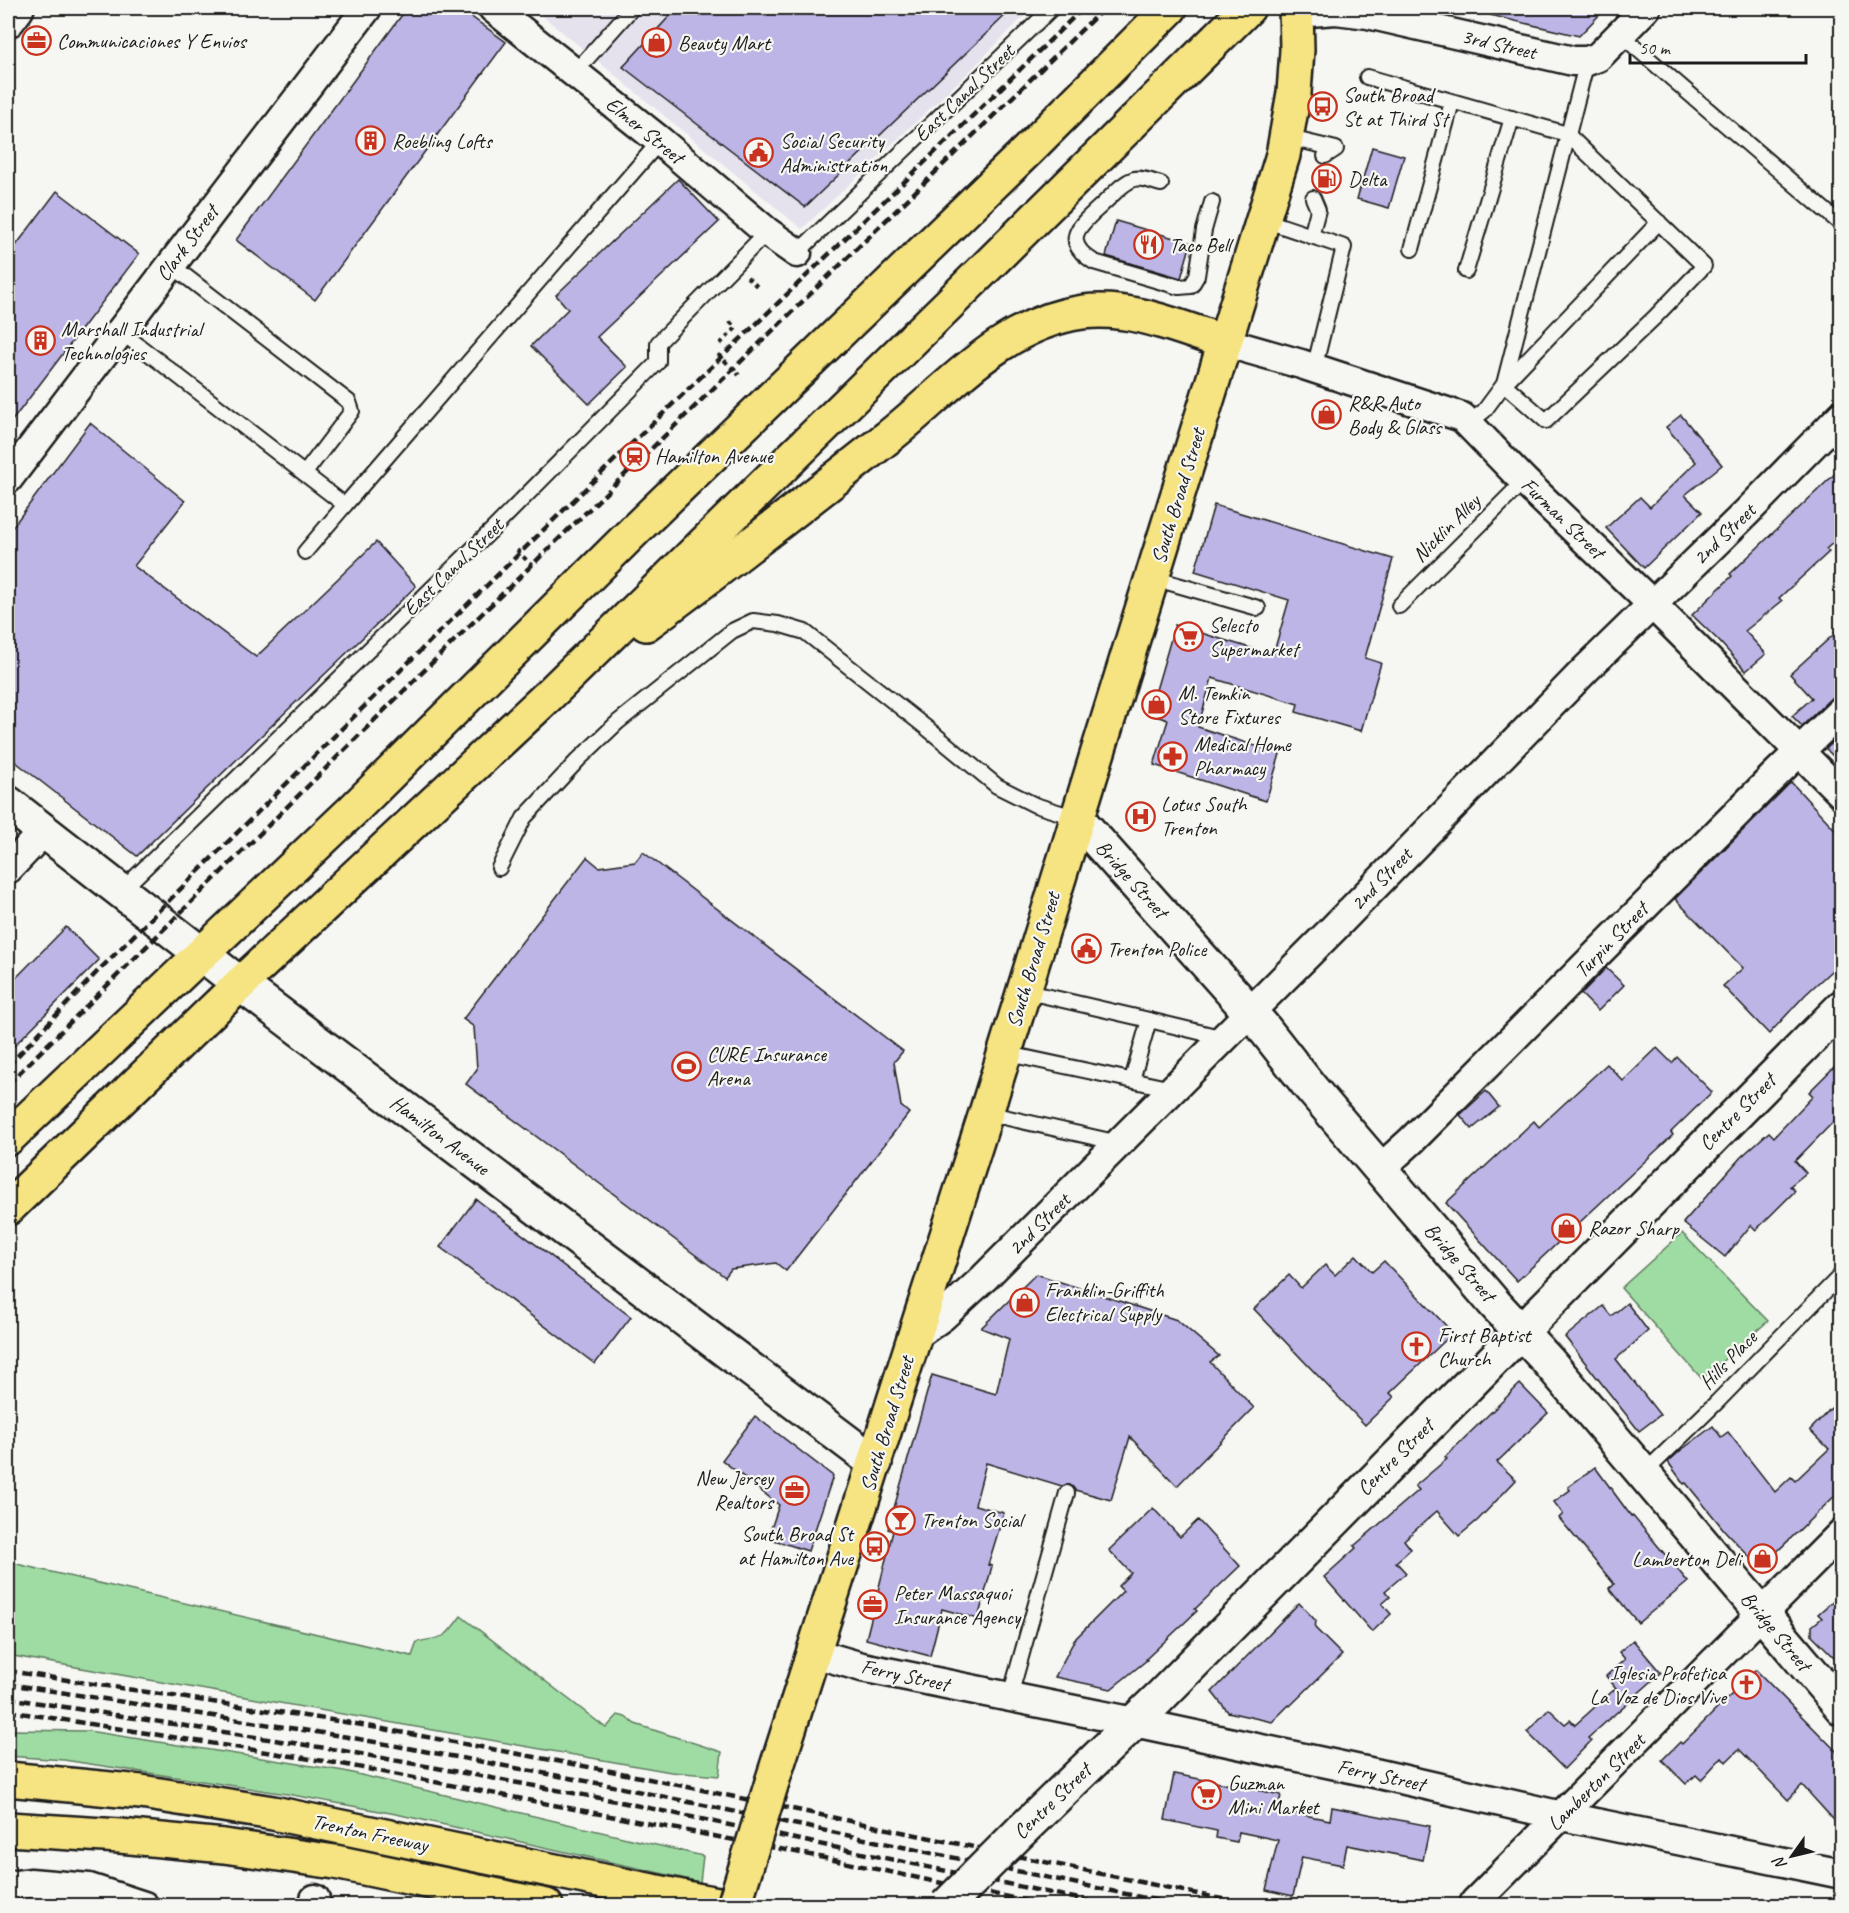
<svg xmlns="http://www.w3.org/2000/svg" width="1849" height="1913" font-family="Caveat,sans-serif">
<rect width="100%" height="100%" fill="#f6f6f2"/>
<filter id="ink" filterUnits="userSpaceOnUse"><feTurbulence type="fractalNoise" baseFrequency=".0167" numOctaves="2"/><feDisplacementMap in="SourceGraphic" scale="12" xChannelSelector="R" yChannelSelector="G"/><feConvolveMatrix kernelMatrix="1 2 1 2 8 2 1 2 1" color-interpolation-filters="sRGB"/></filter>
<g filter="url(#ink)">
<path fill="#e5e2ee" d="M533 8H1032L971 70 802 229Z"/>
<g fill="#9fdca3" stroke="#5e7c60" stroke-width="1.5">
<path d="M1682 1233 1768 1321 1702 1379 1621 1288Z"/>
<path d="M8 1562 412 1656 417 1642C445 1636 443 1641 461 1616L606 1728 618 1715 625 1717 635 1724 722 1752 719 1776 671 1772 8 1655Z"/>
<path d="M8 1730 88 1731 344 1771 703 1856 700 1882 396 1814 287 1794 64 1760 8 1756Z"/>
</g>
<g fill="#bcb5e6" stroke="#1c1c1c" stroke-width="1.5">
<path d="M407 8H459L506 42 315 300 236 240Z"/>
<path d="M677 8H1013L805 207 623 67Z"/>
<path d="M1491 8H1606L1579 36 1490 15Z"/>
<path d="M1372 147 1404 156 1389 208 1357 199Z"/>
<path d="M678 179 719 222 597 337 627 367 589 404 531 346 568 309 556 295Z"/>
<path d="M57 191 139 254 8 426V256Z"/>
<path d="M1116 221 1191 243 1181 278 1106 256Z"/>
<path d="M1681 415 1722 465 1685 495 1702 512 1644 568 1606 528 1640 497 1650 507 1696 462 1666 427Z"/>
<path d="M90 423 185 501 134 566 256 657 376 542 416 586 137 856 8 756V533Z"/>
<path d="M1842 467V535L1826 549 1829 552 1779 598 1782 601 1745 631 1766 654 1746 671 1718 640 1692 615 1732 576 1730 574Z"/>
<path d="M1214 505 1393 559 1365 658 1381 663 1361 731 1296 712 1298 704 1212 678 1198 727 1280 754 1266 801 1154 765 1168 720 1149 714 1175 625 1273 655 1289 600 1195 571Z"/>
<path d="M1842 627V694L1831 698 1802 726 1792 716 1812 698 1790 674Z"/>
<path d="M1842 733V765L1826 749Z"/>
<path d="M1791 782 1842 837V961L1805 995 1769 1034 1723 986 1743 968 1675 899Z"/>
<path d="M643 852 903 1051 894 1062 901 1106 909 1113 786 1271 776 1263 731 1269 725 1277 466 1084 477 1069 474 1027 463 1019 587 857 599 867 635 862Z"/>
<path d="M66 927 99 960 8 1052V986Z"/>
<path d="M1606 968 1624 985 1598 1011 1581 994Z"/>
<path d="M1657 1048 1672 1063 1677 1057 1712 1092 1671 1132 1673 1135 1517 1281 1446 1203 1534 1121 1539 1127 1607 1064 1623 1081Z"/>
<path d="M1842 1059V1113L1795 1161 1806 1173 1790 1186 1795 1191 1756 1230 1751 1225 1725 1257 1683 1223 1741 1157 1769 1132 1774 1137 1813 1096 1809 1092Z"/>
<path d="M1486 1091 1499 1107 1472 1129 1460 1115Z"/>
<path d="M476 1199 631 1317 595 1364 440 1247Z"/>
<path d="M1356 1255 1372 1272 1384 1261 1453 1333 1390 1393 1394 1397 1365 1425 1254 1309 1289 1275 1301 1288 1325 1265 1335 1275Z"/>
<path d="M1036 1274 1177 1320 1219 1356 1210 1362 1254 1408 1177 1486 1130 1437 1111 1500 1075 1490 1070 1485 1062 1486 986 1463 975 1505 1004 1513 988 1565 992 1566 978 1619 942 1609 930 1656 866 1639 893 1531 888 1529 932 1375 996 1394 1009 1339 981 1328Z"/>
<path d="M1627 1303 1648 1331 1616 1359 1660 1415 1639 1431 1565 1337 1603 1306 1611 1316Z"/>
<path d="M1520 1384 1548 1413 1497 1462 1516 1480 1478 1520 1459 1536 1437 1511 1404 1540 1411 1549 1396 1562 1406 1573 1385 1591 1390 1597 1382 1604 1391 1614 1372 1632 1324 1577 1356 1548 1354 1546 1419 1490 1415 1486 1447 1459 1445 1457Z"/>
<path d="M1831 1408 1842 1420V1489L1760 1568 1725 1531 1686 1483 1684 1484 1668 1462 1680 1451 1713 1426 1721 1437 1728 1432 1775 1492 1791 1477 1795 1481 1829 1449 1810 1430Z"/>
<path d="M755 1416 833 1476 808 1551 768 1538 779 1505 722 1460Z"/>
<path d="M1595 1467 1631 1516 1632 1515 1688 1582 1638 1623 1609 1588 1614 1584 1559 1518 1563 1514 1554 1502 1570 1490 1568 1487Z"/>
<path d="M1153 1508 1180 1537 1198 1520 1240 1566 1195 1609 1197 1611 1146 1659 1147 1660 1111 1689 1055 1677 1075 1639 1123 1591 1118 1586 1131 1573 1109 1550Z"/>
<path d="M1842 1593V1665L1812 1635V1626L1822 1618 1818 1614Z"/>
<path d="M1299 1603 1316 1621 1315 1628 1342 1655 1290 1706 1289 1705 1272 1722 1228 1712 1212 1692Z"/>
<path d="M1633 1640 1661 1673 1588 1738 1591 1741 1564 1769 1527 1732 1549 1709 1565 1724 1570 1720 1575 1725 1616 1688 1606 1676 1625 1659 1619 1652Z"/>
<path d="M1756 1670 1842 1757V1829L1802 1785 1788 1800 1739 1749 1726 1762 1722 1757 1701 1780 1696 1775 1686 1784 1662 1760 1680 1742 1682 1744Z"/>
<path d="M1174 1774 1281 1795 1278 1810 1330 1820 1332 1807 1430 1826 1423 1860 1347 1845 1343 1865 1302 1857 1293 1896 1266 1890 1278 1840 1239 1832 1237 1842 1216 1838 1217 1831 1165 1820Z"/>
</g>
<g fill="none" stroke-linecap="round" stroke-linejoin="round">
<defs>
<g id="lane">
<path d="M1620 34 1842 225"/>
<path d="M575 72 632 8"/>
<path d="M1367 77 1567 134 1704 266 1655 317 1546 421 1504 384 1659 222"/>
<path d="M1286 137 1336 149 1325 156"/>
<path d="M1161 184C1153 182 1142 177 1134 179 1122 183 1114 194 1105 202 1084 222 1057 239 1094 262L1179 287 1191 286 1197 276 1204 230 1212 202"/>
<path d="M1264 220 1344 247 1314 369"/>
<path d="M1311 236 1318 210 1313 198"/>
<path d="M1412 249 1452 102"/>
<path d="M797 253 1052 8"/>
<path d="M171 265 349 402 352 411 305 473"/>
<path d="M1466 271 1512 118"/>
<path d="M121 332 345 505 305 552"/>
<path d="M1469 423 1484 411 1504 384 1587 61"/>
<path d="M345 505 660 141"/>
<path d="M1153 578 1258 608"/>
<path d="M1399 606 1524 481"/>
<path d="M499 868 524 818 578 760 618 722 732 631 753 621 778 624 805 632 928 729 997 786 1035 805 1077 818"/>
<path d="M121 891 493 529 658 362V343L767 232"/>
<path d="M1024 991 1149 1020 1132 1080"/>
<path d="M1149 1020 1224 1038"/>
<path d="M1004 1053 1172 1089"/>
<path d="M986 1113 1119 1143"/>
<path d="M1643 1474 1717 1402 1842 1274"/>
<path d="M1010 1696 1067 1493"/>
</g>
<g id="street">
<path d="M493 8 660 141 767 232 797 253"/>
<path d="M1296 13 1336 10 1368 14 1573 61H1587L1598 57 1646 8"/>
<path d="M1224 342 1301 364 1462 417 1524 481 1652 604 1842 794"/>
<path d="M8 479 367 8"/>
<path d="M8 869 44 831"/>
<path d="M1380 1169 1412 1140 1773 777 1842 710"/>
<path d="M915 1336 943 1316 984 1278 1334 928 1586 669 1747 512 1842 415"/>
<path d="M814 1653 862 1667 1134 1722 1379 1774 1562 1816 1842 1874"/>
<path d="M8 1886 30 1883 89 1888 144 1906"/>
<path d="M1475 1902 1842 1533"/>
<path d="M314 1906 315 1899"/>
</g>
<g id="secondary">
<path d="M8 20 17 8"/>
<path d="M8 803 240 984 875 1463"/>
<path d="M1077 818 1263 1027 1310 1087 1380 1169 1494 1303 1548 1361 1842 1708"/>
<path d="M1021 1831 1159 1698 1842 1007"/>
</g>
<path id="primary" d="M772 1782 986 1113 1283 155 1294 93 1297 50 1296 8"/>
<g id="highway">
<path d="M646 624C728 564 807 501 887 438 948 390 1001 323 1083 312 1131 306 1178 327 1224 342"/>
<path d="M8 1138 352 811 637 528 1028 150 1170 8"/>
<path d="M8 1208 240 984 548 696 954 299 1248 8"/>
<path d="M8 1779 141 1792 273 1813 696 1900 729 1906"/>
<path d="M8 1829 120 1836 224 1846 335 1862 546 1906"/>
</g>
</defs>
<use href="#lane" stroke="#1c1c1c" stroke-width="18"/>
<use href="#street" stroke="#1c1c1c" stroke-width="33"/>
<use href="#secondary" stroke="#1c1c1c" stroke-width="38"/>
<use href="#primary" stroke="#1c1c1c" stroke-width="38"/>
<use href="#highway" stroke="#1c1c1c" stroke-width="38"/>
<g stroke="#1c1c1c" stroke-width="4" stroke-dasharray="4.5 4.5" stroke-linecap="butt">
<path d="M747 277 760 289"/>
<path d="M720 344 736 328 728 320"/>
<path d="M718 354 739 375"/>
<path d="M517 550 535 569"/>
</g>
<use href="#lane" stroke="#f6f6f2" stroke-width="14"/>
<use href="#street" stroke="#f6f6f2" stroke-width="28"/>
<use href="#secondary" stroke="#f6f6f2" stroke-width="33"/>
<use href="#primary" stroke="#f6e381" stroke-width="33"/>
<use href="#highway" stroke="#f6e381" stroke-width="33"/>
<g stroke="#1c1c1c" stroke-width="4.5" stroke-dasharray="9 4.5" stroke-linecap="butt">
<path d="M8 1066 97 972 421 650 627 448 955 133 1083 8"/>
<path d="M8 1084 457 638 1104 8"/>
<path d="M8 1671 351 1723 616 1772 1255 1906"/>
<path d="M8 1684 348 1737 613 1786 1183 1906"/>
<path d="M8 1698 344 1751 611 1800 1112 1906"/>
<path d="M8 1711 342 1764 796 1852 1050 1906"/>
</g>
<defs>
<path id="secondary-bridge" d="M946 1906 1021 1831"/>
<path id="primary-bridge" d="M734 1906 772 1782"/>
</defs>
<use href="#secondary-bridge" stroke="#1c1c1c" stroke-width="38" stroke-linecap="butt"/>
<use href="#primary-bridge" stroke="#1c1c1c" stroke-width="38" stroke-linecap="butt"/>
<use href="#secondary-bridge" stroke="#f6f6f2" stroke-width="33"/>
<use href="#primary-bridge" stroke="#f6e381" stroke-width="33"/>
</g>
</g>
<defs>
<symbol id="office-ring" viewBox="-11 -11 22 22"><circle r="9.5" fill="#f6f6f2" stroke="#c8321e" stroke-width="1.5"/><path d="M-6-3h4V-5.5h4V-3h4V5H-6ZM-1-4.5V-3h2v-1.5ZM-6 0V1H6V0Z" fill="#c8321e"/></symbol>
<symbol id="shop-ring" viewBox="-11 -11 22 22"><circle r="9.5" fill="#f6f6f2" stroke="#c8321e" stroke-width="1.5"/><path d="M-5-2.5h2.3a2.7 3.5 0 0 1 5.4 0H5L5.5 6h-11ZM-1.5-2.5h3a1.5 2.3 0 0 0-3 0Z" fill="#c8321e"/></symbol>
<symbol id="bus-ring" viewBox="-11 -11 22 22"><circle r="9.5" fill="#f6f6f2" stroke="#c8321e" stroke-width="1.5"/><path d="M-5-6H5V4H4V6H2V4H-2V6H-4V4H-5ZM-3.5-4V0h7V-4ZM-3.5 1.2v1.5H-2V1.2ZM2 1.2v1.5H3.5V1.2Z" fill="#c8321e"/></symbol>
<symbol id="building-ring" viewBox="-11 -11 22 22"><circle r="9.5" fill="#f6f6f2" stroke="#c8321e" stroke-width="1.5"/><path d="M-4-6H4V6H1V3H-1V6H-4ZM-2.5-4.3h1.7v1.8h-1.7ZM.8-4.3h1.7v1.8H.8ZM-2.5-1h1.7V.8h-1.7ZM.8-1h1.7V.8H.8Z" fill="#c8321e"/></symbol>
<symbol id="civic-ring" viewBox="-11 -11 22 22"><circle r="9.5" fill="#f6f6f2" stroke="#c8321e" stroke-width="1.5"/><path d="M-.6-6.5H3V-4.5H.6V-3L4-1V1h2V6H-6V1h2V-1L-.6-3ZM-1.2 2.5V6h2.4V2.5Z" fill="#c8321e"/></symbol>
<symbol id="fuel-ring" viewBox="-11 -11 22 22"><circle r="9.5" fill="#f6f6f2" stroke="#c8321e" stroke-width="1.5"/><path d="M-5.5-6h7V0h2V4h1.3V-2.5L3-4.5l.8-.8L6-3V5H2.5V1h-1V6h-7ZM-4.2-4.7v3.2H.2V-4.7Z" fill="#c8321e"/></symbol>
<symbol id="restaurant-ring" viewBox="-11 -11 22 22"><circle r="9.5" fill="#f6f6f2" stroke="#c8321e" stroke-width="1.5"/><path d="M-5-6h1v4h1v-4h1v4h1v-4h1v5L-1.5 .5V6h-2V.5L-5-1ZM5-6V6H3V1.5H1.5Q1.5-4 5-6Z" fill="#c8321e"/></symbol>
<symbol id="station-ring" viewBox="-11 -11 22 22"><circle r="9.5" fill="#f6f6f2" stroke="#c8321e" stroke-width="1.5"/><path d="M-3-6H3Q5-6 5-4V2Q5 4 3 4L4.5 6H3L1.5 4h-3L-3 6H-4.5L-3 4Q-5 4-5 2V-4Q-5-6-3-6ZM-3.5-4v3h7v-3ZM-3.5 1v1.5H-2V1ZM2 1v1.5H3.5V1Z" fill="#c8321e"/></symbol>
<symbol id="supermarket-ring" viewBox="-11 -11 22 22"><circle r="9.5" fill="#f6f6f2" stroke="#c8321e" stroke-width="1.5"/><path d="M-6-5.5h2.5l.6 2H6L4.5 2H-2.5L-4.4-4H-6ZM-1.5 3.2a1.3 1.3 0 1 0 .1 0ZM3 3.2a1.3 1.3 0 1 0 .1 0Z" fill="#c8321e"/></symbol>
<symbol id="pharmacy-ring" viewBox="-11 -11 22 22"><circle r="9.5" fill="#f6f6f2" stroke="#c8321e" stroke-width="1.5"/><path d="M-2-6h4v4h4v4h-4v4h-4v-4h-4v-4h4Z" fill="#c8321e"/></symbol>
<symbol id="hospital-ring" viewBox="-11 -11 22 22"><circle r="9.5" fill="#f6f6f2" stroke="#c8321e" stroke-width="1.5"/><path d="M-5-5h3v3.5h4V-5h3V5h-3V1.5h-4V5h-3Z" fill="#c8321e"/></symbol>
<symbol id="stadium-ring" viewBox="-11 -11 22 22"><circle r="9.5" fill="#f6f6f2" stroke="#c8321e" stroke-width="1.5"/><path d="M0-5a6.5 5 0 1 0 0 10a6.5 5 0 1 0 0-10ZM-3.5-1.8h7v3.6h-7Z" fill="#c8321e"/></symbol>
<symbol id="church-ring" viewBox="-11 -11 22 22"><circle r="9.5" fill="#f6f6f2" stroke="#c8321e" stroke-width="1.5"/><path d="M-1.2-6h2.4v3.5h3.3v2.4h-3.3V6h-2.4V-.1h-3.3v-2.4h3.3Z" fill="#c8321e"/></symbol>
<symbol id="bar-ring" viewBox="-11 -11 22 22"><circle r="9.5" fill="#f6f6f2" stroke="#c8321e" stroke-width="1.5"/><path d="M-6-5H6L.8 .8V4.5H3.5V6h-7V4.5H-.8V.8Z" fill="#c8321e"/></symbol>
</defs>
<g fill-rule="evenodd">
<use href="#office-ring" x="20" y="24" width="33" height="33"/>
<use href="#shop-ring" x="640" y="26" width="33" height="33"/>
<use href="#bus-ring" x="1306" y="90" width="33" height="33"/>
<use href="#building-ring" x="354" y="124" width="33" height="33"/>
<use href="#civic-ring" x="742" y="136" width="33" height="33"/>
<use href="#fuel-ring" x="1310" y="162" width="33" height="33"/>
<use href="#restaurant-ring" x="1132" y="228" width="33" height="33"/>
<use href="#building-ring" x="24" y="324" width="33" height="33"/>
<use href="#shop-ring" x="1310" y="398" width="33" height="33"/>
<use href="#station-ring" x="618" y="440" width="33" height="33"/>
<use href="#supermarket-ring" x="1172" y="620" width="33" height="33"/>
<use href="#shop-ring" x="1140" y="688" width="33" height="33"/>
<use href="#pharmacy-ring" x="1156" y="740" width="33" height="33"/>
<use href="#hospital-ring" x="1124" y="800" width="33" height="33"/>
<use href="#civic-ring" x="1070" y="932" width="33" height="33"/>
<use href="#stadium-ring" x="670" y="1050" width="33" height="33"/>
<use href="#shop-ring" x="1550" y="1212" width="33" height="33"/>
<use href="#shop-ring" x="1008" y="1286" width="33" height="33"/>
<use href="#church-ring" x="1400" y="1330" width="33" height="33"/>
<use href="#office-ring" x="778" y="1474" width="33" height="33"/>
<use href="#bar-ring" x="884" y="1504" width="33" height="33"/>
<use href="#bus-ring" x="858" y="1530" width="33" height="33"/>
<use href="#shop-ring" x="1746" y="1542" width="33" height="33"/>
<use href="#office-ring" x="856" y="1588" width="33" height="33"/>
<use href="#church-ring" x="1730" y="1668" width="33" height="33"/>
<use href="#supermarket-ring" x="1190" y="1778" width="33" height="33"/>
</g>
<g text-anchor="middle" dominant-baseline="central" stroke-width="4.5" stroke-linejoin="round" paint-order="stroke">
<g font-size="21" fill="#1c1c1c" stroke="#f6f6f2" text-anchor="start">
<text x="57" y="41">Communicaciones Y Envios</text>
<text x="678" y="43">Beauty Mart</text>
<text x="1343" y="95">South Broad<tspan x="1343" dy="24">St at Third St</tspan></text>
<text x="392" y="141">Roebling Lofts</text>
<text x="780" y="141">Social Security<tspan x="780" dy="24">Administration</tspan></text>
<text x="1348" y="179">Delta</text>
<text x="1169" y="245">Taco Bell</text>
<text x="61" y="329">Marshall Industrial<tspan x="61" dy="24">Technologies</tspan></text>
<text x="1348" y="403">R&amp;R Auto<tspan x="1348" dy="24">Body &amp; Glass</tspan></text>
<text x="655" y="456">Hamilton Avenue</text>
<text x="1209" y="625">Selecto<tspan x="1209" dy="24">Supermarket</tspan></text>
<text x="1178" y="693">M. Temkin<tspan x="1178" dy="24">Store Fixtures</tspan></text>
<text x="1194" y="744">Medical Home<tspan x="1194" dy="24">Pharmacy</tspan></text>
<text x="1161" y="804">Lotus South<tspan x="1161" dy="24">Trenton</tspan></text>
<text x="1107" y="949">Trenton Police</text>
<text x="707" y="1054">CURE Insurance<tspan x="707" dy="24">Arena</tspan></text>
<text x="1588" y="1228">Razor Sharp</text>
<text x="1045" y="1290">Franklin-Griffith<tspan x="1045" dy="24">Electrical Supply</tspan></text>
<text x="1438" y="1335">First Baptist<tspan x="1438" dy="24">Church</tspan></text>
<text x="773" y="1478" text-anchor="end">New Jersey<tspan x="773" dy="24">Realtors</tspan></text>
<text x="921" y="1520">Trenton Social</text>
<text x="853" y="1534" text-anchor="end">South Broad St<tspan x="853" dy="24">at Hamilton Ave</tspan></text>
<text x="1741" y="1559" text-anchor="end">Lamberton Deli</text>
<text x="894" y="1593">Peter Massaquoi<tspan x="894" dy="24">Insurance Agency</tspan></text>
<text x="1726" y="1673" text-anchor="end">Iglesia Profetica<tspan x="1726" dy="24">La Voz de Dios Vive</tspan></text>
<text x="1228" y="1783">Guzman<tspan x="1228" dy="24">Mini Market</tspan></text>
</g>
<g font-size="21" fill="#1c1c1c" stroke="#f6f6f2">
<text transform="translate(1499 44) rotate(13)">3rd Street</text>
<text transform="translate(964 93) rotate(-44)">East Canal Street</text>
<text transform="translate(645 130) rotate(39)">Elmer Street</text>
<text transform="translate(187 243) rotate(-53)">Clark Street</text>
<text transform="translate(1178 496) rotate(-73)">South Broad Street</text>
<text transform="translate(1563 518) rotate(44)">Furman Street</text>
<text transform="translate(1446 528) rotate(-45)">Nicklin Alley</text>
<text transform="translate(1724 534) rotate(-44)">2nd Street</text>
<text transform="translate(453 567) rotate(-44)">East Canal Street</text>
<text transform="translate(1132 879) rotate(48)">Bridge Street</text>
<text transform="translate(1381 879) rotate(-46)">2nd Street</text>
<text transform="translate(1611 940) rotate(-46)">Turpin Street</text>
<text transform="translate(1033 960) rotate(-73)">South Broad Street</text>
<text transform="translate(1737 1112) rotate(-45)">Centre Street</text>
<text transform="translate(440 1135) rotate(37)">Hamilton Avenue</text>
<text transform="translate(1039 1224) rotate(-45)">2nd Street</text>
<text transform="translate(1460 1262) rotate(49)">Bridge Street</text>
<text transform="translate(1728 1360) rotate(-46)">Hills Place</text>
<text transform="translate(887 1424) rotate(-73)">South Broad Street</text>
<text transform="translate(1395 1457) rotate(-45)">Centre Street</text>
<text transform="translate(1776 1631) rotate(50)">Bridge Street</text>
<text transform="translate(905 1675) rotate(12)">Ferry Street</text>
<text transform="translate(1381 1775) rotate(12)">Ferry Street</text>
<text transform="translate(1596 1782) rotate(-45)">Lamberton Street</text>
<text transform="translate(1052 1801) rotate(-44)">Centre Street</text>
<text transform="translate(370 1833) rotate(12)">Trenton Freeway</text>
</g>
</g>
<rect width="1849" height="1913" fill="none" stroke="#f6f6f2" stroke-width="30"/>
<rect x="15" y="15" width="1819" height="1883" fill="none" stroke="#1c1c1c" stroke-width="2" filter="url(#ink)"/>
<g transform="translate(1792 1856) rotate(236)" stroke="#f6f6f2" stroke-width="4.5" paint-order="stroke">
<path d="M0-4.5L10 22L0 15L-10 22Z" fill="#1c1c1c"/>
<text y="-9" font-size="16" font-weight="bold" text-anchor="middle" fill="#1c1c1c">N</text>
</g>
<path d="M1630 54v9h176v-9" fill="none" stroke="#1c1c1c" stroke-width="3"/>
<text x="1639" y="54" font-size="18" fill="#1c1c1c" stroke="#f6f6f2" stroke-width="4.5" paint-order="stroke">50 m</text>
</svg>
